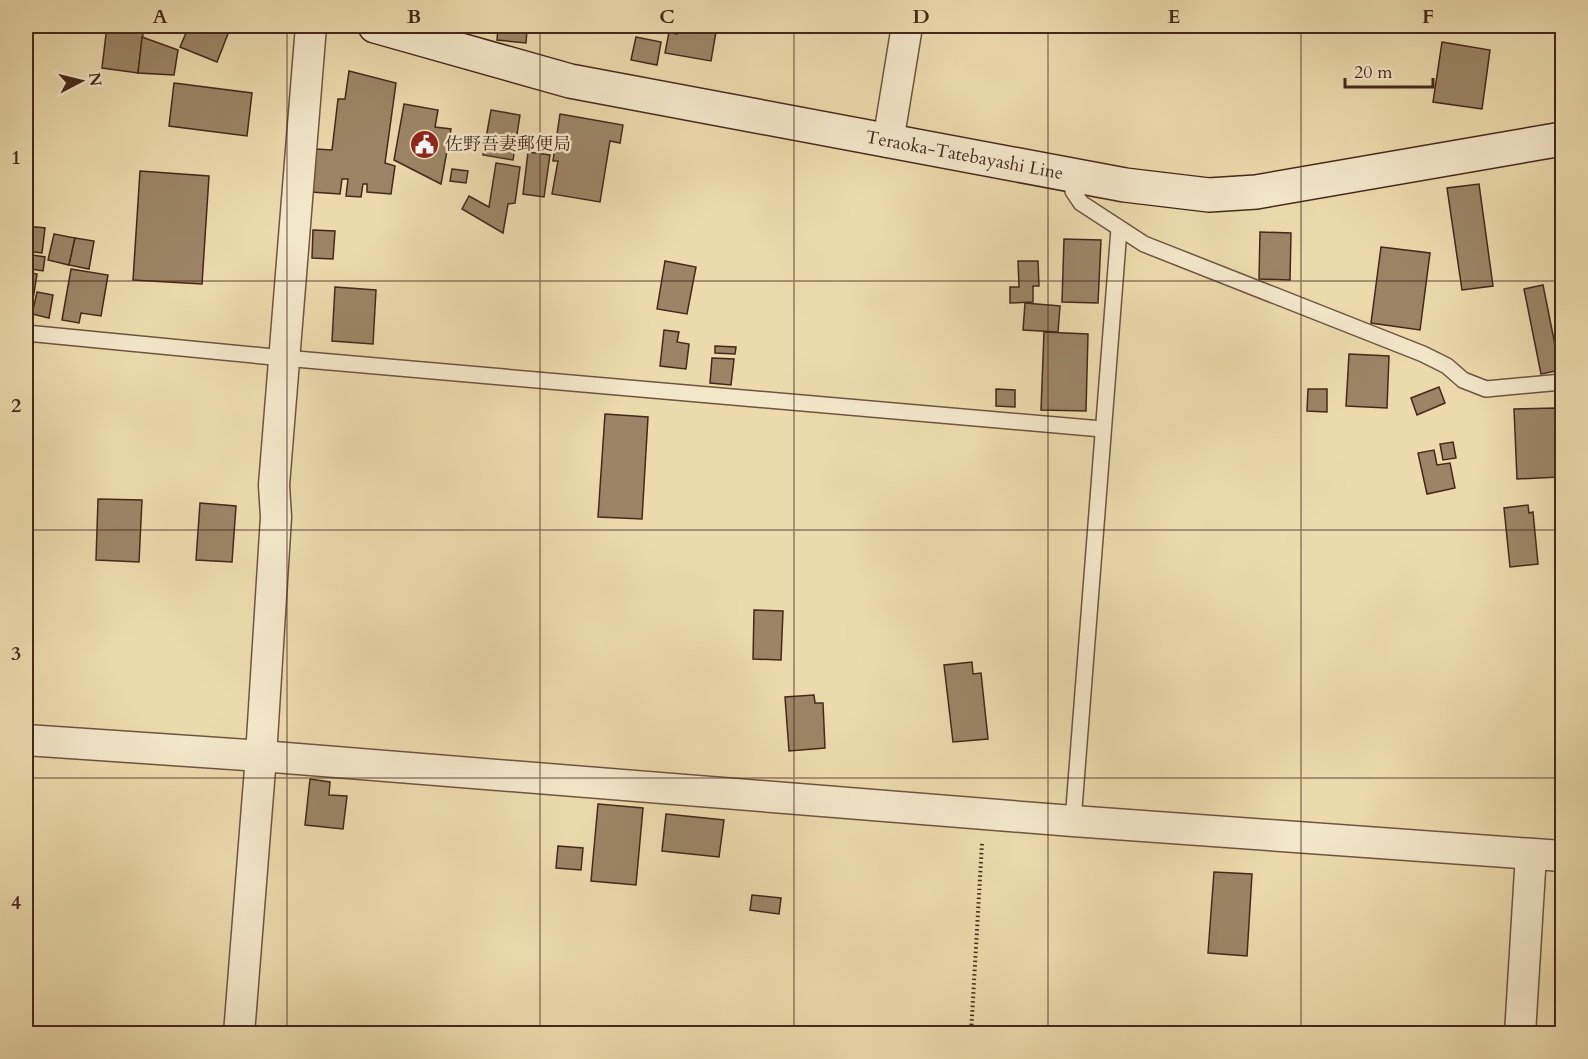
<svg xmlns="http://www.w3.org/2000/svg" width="1588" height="1059" font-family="Cardo,'Noto Serif JP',serif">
<rect width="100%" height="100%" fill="#ecdaad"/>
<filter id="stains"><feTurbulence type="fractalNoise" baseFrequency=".00333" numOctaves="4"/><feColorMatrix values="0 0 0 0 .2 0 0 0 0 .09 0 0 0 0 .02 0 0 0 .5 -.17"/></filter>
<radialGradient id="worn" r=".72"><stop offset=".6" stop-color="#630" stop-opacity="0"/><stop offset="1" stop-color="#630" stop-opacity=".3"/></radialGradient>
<g fill="#9c8567" stroke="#45281b" stroke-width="1.5">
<path d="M107 26H144L138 73 102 68Z"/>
<path d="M189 26H231L217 62 180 47Z"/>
<path d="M679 26H717L711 61 665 53 669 32 677 34Z"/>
<path d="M498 27 527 30 526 43 497 40Z"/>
<path d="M142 37 178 50 174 75 138 73Z"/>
<path d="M636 37 661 42 657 65 631 60Z"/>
<path d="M1442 42 1490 50 1482 109 1433 102Z"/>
<path d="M349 71 396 83 385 163 395 166 391 194 367 192V184H363L361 197 346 196 348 179H342L340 194 311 192 316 149 332 150 338 99H345Z"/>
<path d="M174 83 252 93 247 136 169 126Z"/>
<path d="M404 104 438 110 435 127 451 129 441 184 394 160Z"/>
<path d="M491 110 520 115 513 160 483 155Z"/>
<path d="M560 114 623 125 620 143 610 141 600 202 552 194 558 161H553Z"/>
<path d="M528 152 550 155 544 197 523 194Z"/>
<path d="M496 163 520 167 515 203 508 204 503 233 462 209 469 196 489 207Z"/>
<path d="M452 169 468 171 466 183 450 181Z"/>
<path d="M140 171 209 176 202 284 133 280Z"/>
<path d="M1479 184 1493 286 1462 290 1447 188Z"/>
<path d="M26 226 45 228 42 253 26 251Z"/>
<path d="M313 230 335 231 333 259 312 258Z"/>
<path d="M1260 232 1291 233 1290 280 1259 279Z"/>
<path d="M54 234 75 238 69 265 48 260Z"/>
<path d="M75 238 94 241 89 269 69 265Z"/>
<path d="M1064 239 1101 240 1098 303 1062 302Z"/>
<path d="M1381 247 1430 253 1420 330 1371 323Z"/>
<path d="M26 254 45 257 43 271 26 268Z"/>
<path d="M665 261 696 267 687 314 657 309Z"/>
<path d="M1018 261H1038L1039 286H1033V302L1010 303V287H1019Z"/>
<path d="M71 269 108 275 101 316 81 313 79 323 62 320Z"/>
<path d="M26 272 37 274 29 325H26Z"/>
<path d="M1543 285 1560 370 1541 374 1524 289Z"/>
<path d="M335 287 376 290 373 344 332 341Z"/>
<path d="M37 292 53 295 49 318 32 314Z"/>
<path d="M1025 303 1060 306 1058 332 1023 330Z"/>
<path d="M664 330 679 332 677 342 689 344 686 369 660 366Z"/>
<path d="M1044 332 1088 334 1086 411 1041 410Z"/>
<path d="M715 346 736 347 735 354 715 353Z"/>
<path d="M1349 354 1389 356 1387 408 1346 406Z"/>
<path d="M712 358 734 359 731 385 710 383Z"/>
<path d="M1439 387 1445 403 1417 415 1411 398Z"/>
<path d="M996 389 1015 390V407L996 406Z"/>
<path d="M1308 389H1327V412L1307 411Z"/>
<path d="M1556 408 1559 477 1517 479 1514 409Z"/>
<path d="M605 414 648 417 642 519 598 517Z"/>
<path d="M1453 442 1456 458 1443 460 1440 444Z"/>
<path d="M1434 450 1437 465 1450 463 1455 488 1427 494 1418 453Z"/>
<path d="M98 499 142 500 139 562 96 560Z"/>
<path d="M200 503 236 506 232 562 196 560Z"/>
<path d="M1528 505 1529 513 1533 512 1538 564 1510 567 1504 508Z"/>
<path d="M754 610 783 611 781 660 753 659Z"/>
<path d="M972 662 973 674 981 673 988 739 953 742 944 665Z"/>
<path d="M814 695 815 703H823L825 748 789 751 785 697Z"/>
<path d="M310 779 330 782 329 795 347 796 343 829 305 825Z"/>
<path d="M598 804 643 808 636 885 591 881Z"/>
<path d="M666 814 724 820 719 857 662 851Z"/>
<path d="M558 846 583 848 581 870 556 868Z"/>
<path d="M1214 872 1252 874 1247 956 1208 953Z"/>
<path d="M752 895 781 898 779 914 750 910Z"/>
</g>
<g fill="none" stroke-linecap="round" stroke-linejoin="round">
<defs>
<g id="service">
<path d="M1072 174 1073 191 1081 203 1144 244 1423 354 1447 366 1463 380 1486 389 1562 382"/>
<path d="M26 333 284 358 1102 429"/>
<path d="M1073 821 1119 229"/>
</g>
<g id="minor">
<path d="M888 142 907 26"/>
<path d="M26 740 261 756 1073 821 1562 856"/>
<path d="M239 1034 261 756 276 517 274 485 311 26"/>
<path d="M1520 1034 1531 854"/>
</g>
<g id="secondary">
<path id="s1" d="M375 26 570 81 1125 185 1209 195 1256 192 1562 139"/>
</g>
</defs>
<use href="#service" stroke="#6f5440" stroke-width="18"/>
<use href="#minor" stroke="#6f5440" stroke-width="33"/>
<use href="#secondary" stroke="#45281b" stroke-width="36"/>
<path stroke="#45281b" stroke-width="4" stroke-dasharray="1.5 3" stroke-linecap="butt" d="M971 1034 982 843"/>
<use href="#service" stroke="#f3e7ca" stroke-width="15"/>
<use href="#minor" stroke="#f3e7ca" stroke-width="30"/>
<use href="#secondary" stroke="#f3e7ca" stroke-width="33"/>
</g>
<path fill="none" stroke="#45281b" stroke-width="1.5" stroke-opacity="0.55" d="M287 26V1034M540 26V1034M794 26V1034M1048 26V1034M1301 26V1034M26 281H1562M26 530H1562M26 778H1562"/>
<defs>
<symbol id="civic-disc" viewBox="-11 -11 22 22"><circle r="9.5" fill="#8f2418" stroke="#f3e7ca"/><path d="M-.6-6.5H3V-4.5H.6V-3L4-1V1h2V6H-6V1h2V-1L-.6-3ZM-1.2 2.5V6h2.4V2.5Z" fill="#fff"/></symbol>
</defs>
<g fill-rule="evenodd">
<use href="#civic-disc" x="408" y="128" width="33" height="33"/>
</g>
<g text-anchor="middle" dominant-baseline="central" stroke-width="5" stroke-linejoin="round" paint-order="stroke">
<g font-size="18" fill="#45281b" stroke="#f3e7ca" text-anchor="start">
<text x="445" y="144">佐野吾妻郵便局</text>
</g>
<g font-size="18" fill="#45281b" stroke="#f3e7ca">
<text stroke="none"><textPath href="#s1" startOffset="604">Teraoka-Tatebayashi Line</textPath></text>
</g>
</g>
<rect width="1588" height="1059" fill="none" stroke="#ecdaad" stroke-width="66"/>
<g transform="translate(81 81) rotate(83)" stroke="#f3e7ca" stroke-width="4.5" paint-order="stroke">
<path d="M0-4.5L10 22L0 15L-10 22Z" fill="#45281b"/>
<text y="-9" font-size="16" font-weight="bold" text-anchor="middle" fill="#45281b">N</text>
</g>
<path d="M1345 78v9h88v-9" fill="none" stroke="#45281b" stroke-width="3"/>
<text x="1354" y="78" font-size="18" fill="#45281b" stroke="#f3e7ca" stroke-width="4.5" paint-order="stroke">20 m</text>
<rect x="33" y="33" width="1522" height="993" fill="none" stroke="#45281b" stroke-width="2"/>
<g font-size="20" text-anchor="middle" font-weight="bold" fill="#45281b">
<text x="160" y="23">A</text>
<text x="414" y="23">B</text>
<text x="667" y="23">C</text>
<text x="921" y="23">D</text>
<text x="1174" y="23">E</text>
<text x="1428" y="23">F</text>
<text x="16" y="164">1</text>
<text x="16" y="412">2</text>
<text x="16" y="660">3</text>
<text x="16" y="909">4</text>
</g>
<rect width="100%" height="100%" filter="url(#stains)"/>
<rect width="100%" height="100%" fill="url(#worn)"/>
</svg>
